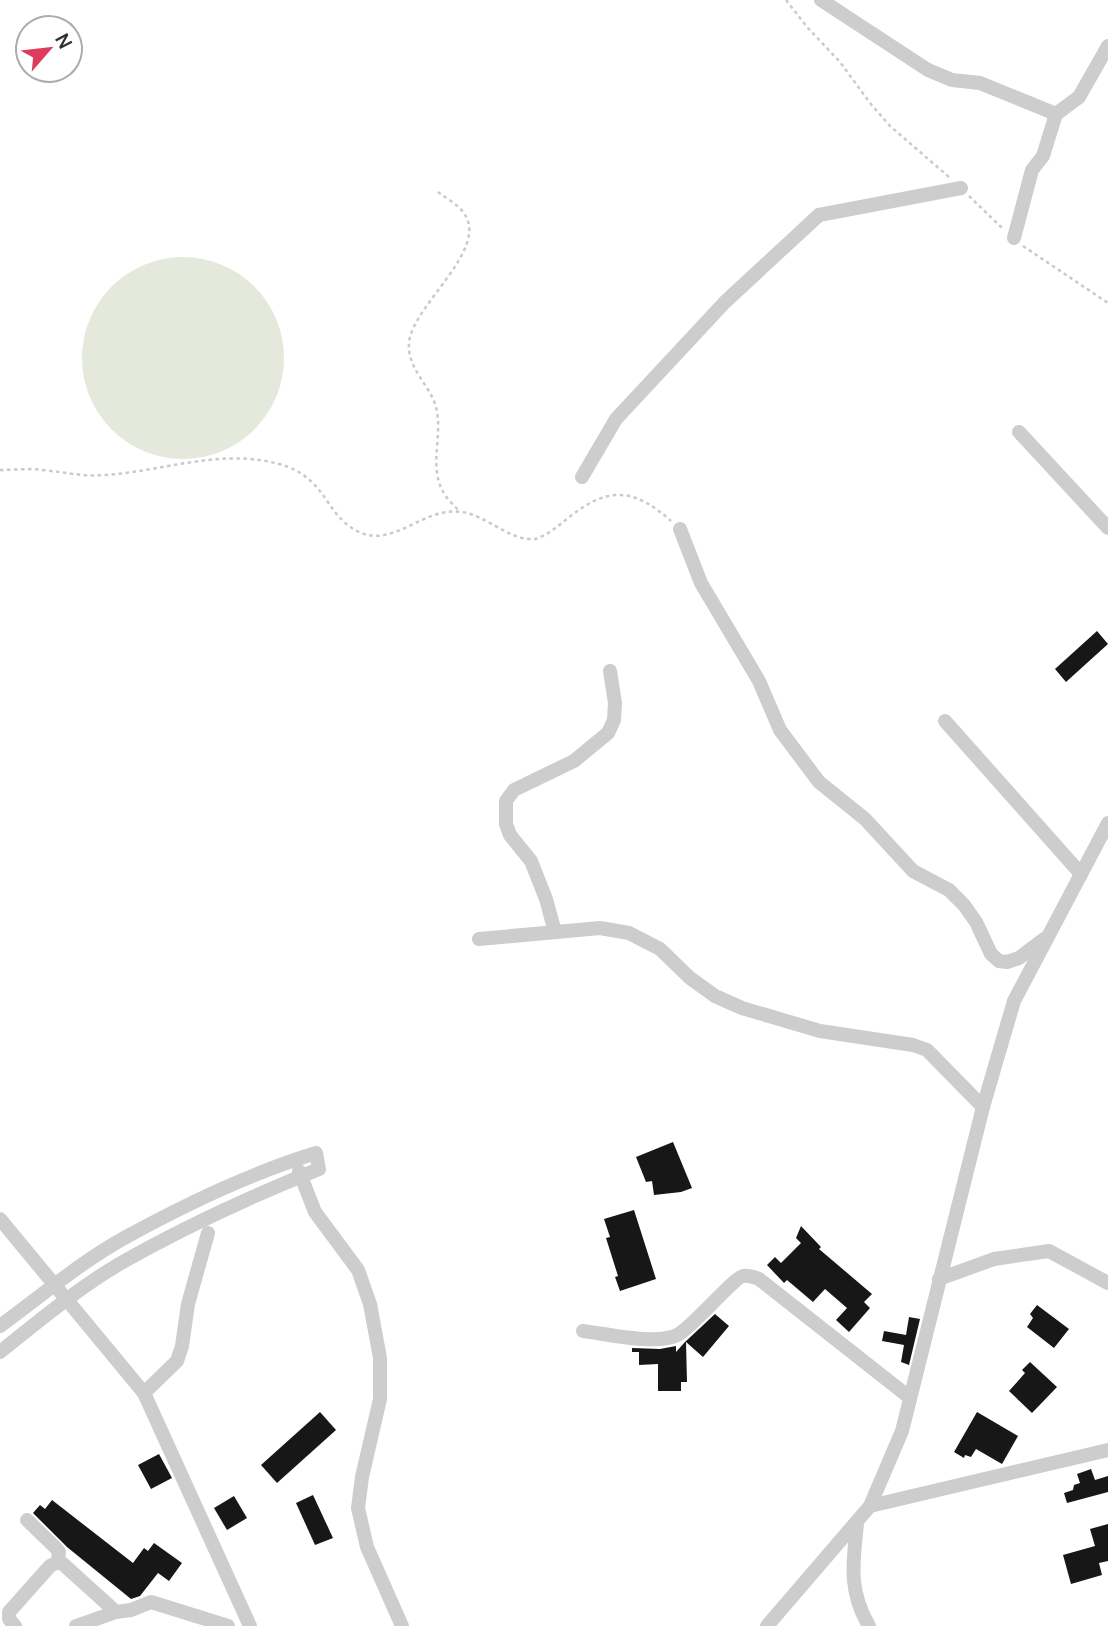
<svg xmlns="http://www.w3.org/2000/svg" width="1108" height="1626" font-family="Manrope,sans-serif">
<rect width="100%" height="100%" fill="#fff"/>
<circle fill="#e5e9dc" cx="183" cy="358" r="101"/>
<g fill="#171717">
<path d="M1097 631 1108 644 1066 682 1055 669Z"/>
<path d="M673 1142 692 1188 681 1192 654 1195 652 1181 646 1182 636 1157Z"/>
<path d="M634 1210 656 1279 620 1291 615 1277 618 1276 606 1238 610 1237 604 1219Z"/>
<path d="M801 1226 821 1247 819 1249 872 1294 864 1302 870 1308 849 1332 836 1320 847 1308 825 1289 813 1302 787 1280 784 1283 767 1265 775 1257 781 1263 801 1243 796 1238Z"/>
<path d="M1037 1305 1069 1329 1054 1348 1027 1327 1033 1318 1030 1314Z"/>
<path d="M715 1314 729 1326 703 1357 686 1342 687 1382H681V1391H658V1364L639 1365V1352H632V1348L660 1349 676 1346V1352L685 1342Z"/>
<path d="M909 1317 920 1319 909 1365 901 1362 904 1345 882 1341 884 1331 906 1335Z"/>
<path d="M1030 1362 1057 1387 1032 1413 1009 1391 1025 1373 1022 1370Z"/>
<path d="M320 1412 336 1430 277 1483 261 1465Z"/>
<path d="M977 1412 1018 1436 1002 1464 976 1449 971 1457 965 1455 964 1458 954 1452Z"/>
<path d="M159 1454 172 1478 151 1489 138 1465Z"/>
<path d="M1091 1469 1095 1480 1108 1476V1492L1067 1503 1064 1493 1073 1490 1074 1485 1080 1483 1077 1474Z"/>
<path d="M313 1495 333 1538 315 1545 296 1503Z"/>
<path d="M234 1496 247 1518 227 1530 214 1508Z"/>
<path d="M52 1500 133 1563 144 1548 148 1551 154 1543 182 1563 169 1581 158 1573 140 1596 131 1599 67 1547 33 1513 40 1505 45 1509Z"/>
<path d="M1108 1524V1561L1099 1563 1102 1575 1071 1584 1063 1555 1095 1546 1090 1529Z"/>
</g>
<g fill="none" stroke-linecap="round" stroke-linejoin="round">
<g stroke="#cacaca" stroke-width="2.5" stroke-dasharray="3.5 3.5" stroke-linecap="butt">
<path d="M786 0 807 27 840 62 870 103 890 126 949 177"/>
<path d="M438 192C446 198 457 204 463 212 492 248 412 305 409 343 407 366 426 382 434 401 446 431 426 466 445 495 449 501 455 506 459 511"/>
<path d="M969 196 1002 228"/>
<path d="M1023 246 1108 303"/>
<path d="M0 470C14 470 29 468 42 470 64 472 84 477 106 475 164 471 220 448 279 464 327 477 324 514 357 531 393 550 423 506 462 512 488 516 509 541 535 539 549 535 560 524 572 515 611 485 636 490 671 521"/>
</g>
<g stroke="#cdcdcd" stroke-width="14">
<path d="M821 0 928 70 952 80 980 83 1056 114 1079 97 1108 46"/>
<path d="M1014 238 1032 170 1043 156 1056 114"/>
<path d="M1019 432 1108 528"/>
<path d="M582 477 616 419 725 302 819 215 961 188"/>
<path d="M680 529 701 583 759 681 780 730 819 782 865 819 913 871 949 890 964 905 976 922 991 954 999 961 1007 962 1019 958 1044 939"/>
<path d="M945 721 1081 874"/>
<path d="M555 932 546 899 531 861 510 835 506 824V801L514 790 574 761 608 733 614 720 615 703 610 671"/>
<path d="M479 939 600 928 629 933 660 949 690 978 715 996 742 1008 820 1031 913 1045 927 1050 983 1107"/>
<path d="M299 1171 315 1212 358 1270 370 1304 380 1358V1399L362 1477 358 1508 367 1547 402 1626"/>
<path d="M0 1219 144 1393 250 1626"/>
<path d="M939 1279 994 1259 1049 1251 1108 1283"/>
<path d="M0 1326C41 1296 82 1261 126 1237 186 1204 251 1173 316 1153L319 1169C252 1196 184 1227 121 1263 78 1288 39 1321 0 1352"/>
<path d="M583 1331C607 1334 660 1346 679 1334 694 1325 734 1278 743 1276 749 1275 754 1277 759 1279L909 1397"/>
<path d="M144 1393 177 1361 182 1346 188 1304 208 1233"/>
<path d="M870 1506 1108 1450"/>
<path d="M27 1520 56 1548 59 1552 58 1562"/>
<path d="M857 1524C853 1563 848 1590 869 1626"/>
<path d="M15 1626 9 1619V1612L50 1566 58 1562 63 1564 116 1612 131 1610 151 1602 228 1626"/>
<path d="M76 1626 116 1612"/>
<path d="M767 1626 870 1506 902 1431 983 1107 1014 1001 1108 823"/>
</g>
</g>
<g transform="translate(49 49) rotate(62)"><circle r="33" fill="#ffffff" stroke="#acacac" stroke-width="2"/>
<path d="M0-5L12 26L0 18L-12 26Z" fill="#dd3c5d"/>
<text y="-10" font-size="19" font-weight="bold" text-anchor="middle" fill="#303030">N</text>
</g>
</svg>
